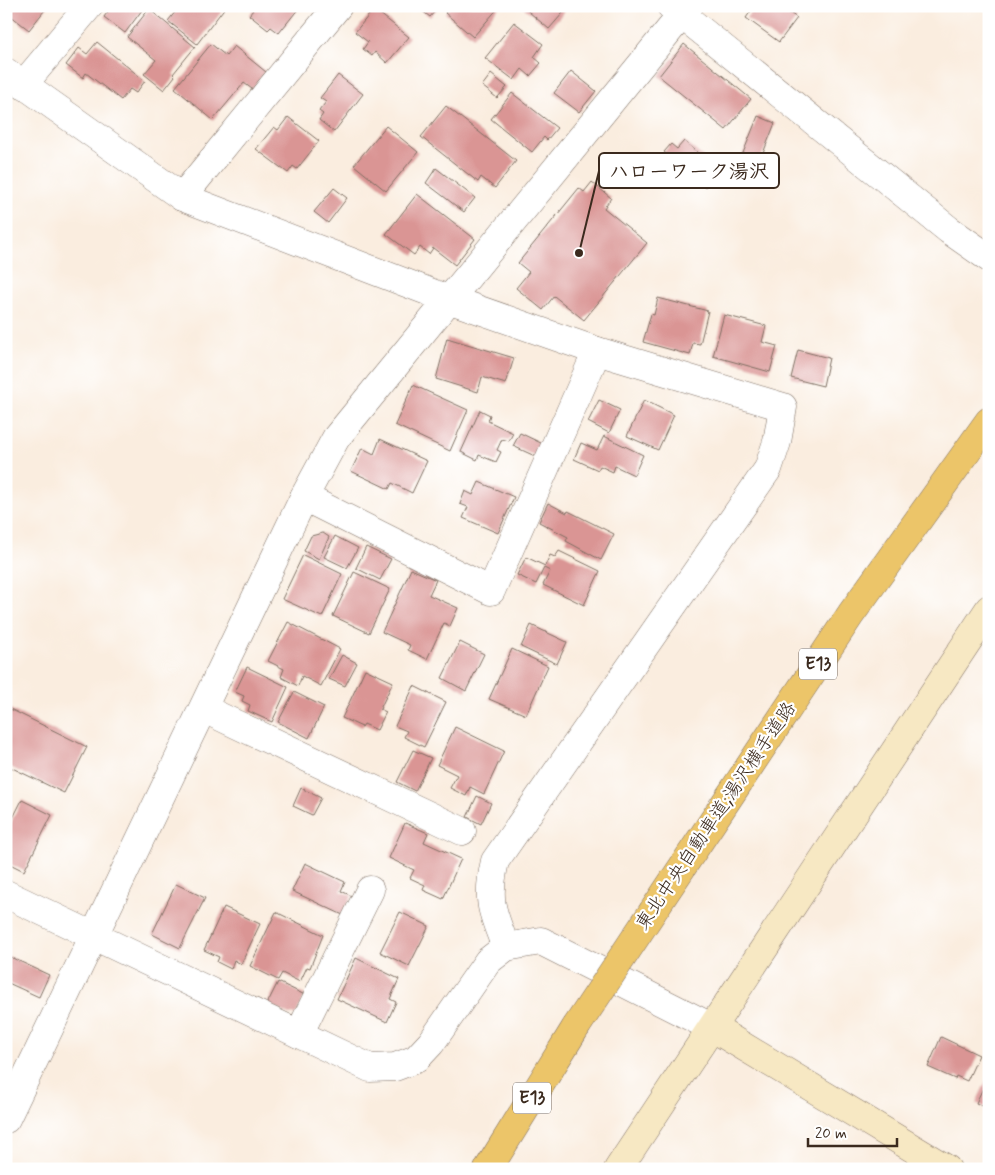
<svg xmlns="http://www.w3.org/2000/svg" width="995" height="1175" font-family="Mynerve,'Klee One',sans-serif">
<rect width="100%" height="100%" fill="#fff"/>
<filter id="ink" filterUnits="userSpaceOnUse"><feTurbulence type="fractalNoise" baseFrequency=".02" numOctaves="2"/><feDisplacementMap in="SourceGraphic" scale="10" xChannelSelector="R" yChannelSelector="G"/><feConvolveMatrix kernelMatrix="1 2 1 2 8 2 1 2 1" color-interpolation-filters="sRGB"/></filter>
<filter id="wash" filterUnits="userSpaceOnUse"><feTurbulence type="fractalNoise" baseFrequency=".0096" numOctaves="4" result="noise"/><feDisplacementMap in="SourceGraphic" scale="20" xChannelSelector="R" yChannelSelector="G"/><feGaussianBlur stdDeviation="1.12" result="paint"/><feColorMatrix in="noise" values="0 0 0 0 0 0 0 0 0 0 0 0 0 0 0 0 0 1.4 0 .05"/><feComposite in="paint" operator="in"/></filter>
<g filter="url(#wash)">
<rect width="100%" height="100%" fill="#faeddf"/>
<g id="blocks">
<g fill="#da9594">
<path d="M6 6H48L29 30 6 12Z"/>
<path d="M112 6H145L125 33 104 17Z"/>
<path d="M180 6H226L197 44 168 21Z"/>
<path d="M247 6H297L299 8 279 33 271 27 268 30 249 15 253 10Z"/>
<path d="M416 6H439L430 17Z"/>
<path d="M451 6H500L473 37 445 13Z"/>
<path d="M522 6H569L549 29Z"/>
<path d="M750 6H780L797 18 779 42 746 18 753 8Z"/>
<path d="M149 9 195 47 173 74 175 76 164 90 144 74 156 60 127 37Z"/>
<path d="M374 9 409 37 387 63 375 52 372 56 363 49 368 42 355 32Z"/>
<path d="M514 22 543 44 534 57 541 63 530 76 522 69 514 80 485 58Z"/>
<path d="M97 42 145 81 136 93 130 89 121 100 86 73 83 78 66 65 79 48 87 54Z"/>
<path d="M211 44 226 56 234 46 266 72 252 89 244 83 213 120 175 88Z"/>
<path d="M684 44 751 99 726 130 659 76Z"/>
<path d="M571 71 596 91 579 112 554 93Z"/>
<path d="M491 74 507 87 497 98 482 86Z"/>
<path d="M338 75 363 94 334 132 319 120 323 114 319 111 326 102 320 98Z"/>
<path d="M512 93 557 128 547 140 544 137 532 152 491 119Z"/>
<path d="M446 106 516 161 495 188 481 177 478 182 421 137Z"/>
<path d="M758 116 775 123 756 171 739 163Z"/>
<path d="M288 117 319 141 297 169 293 166 288 173 256 149 274 127 278 130Z"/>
<path d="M386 126 418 152 386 191 354 165Z"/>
<path d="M684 141 719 170 705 187 664 152 671 144 677 149Z"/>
<path d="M436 168 475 198 464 212 426 183Z"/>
<path d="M592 182 611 198 604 208 647 243 584 320 554 296 543 310 516 288 529 272 518 263 579 188 584 192Z"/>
<path d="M334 188 347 198 328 223 314 212Z"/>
<path d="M417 194 475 239 455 265 433 248 429 254 420 247 414 255 386 234Z"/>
<path d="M658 298 708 311 700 344 693 343 690 355 643 342 651 314 654 315Z"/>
<path d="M724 315 766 326 762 342 777 346 770 372 713 356Z"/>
<path d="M447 338 514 358 506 384 482 377 478 392 436 379Z"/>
<path d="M798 350 829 358 823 386 791 378Z"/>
<path d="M413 385 468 410 450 451 395 425Z"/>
<path d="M599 400 620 410 609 433 588 422Z"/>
<path d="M644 400 674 415 658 450 627 436Z"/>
<path d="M480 410 490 415 488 421 513 433 509 441 502 439 497 450 501 452 496 462 479 455 477 460 461 452Z"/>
<path d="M520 433 543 444 537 457 513 446Z"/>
<path d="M604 436 643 455 634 475 615 466 613 472 600 466 598 470 574 459 581 443 597 450Z"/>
<path d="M380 439 427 461 412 493 392 483 389 489 351 471 362 448 374 454Z"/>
<path d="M479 482 514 497 498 533 463 518 468 507 460 504 465 491 473 495Z"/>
<path d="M548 503 567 513 568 511 614 534 601 560 566 541 568 537 539 522Z"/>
<path d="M323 533 329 537 319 559 304 551 311 536Z"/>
<path d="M335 536 358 548 347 568 324 557Z"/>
<path d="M366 547 391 559 380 580 356 568Z"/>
<path d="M559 551 600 571 584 605 543 585 550 571 544 568 536 584 517 575 526 557 545 566 550 555 555 557Z"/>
<path d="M303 555 342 574 322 617 282 599Z"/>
<path d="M411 569 436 580 429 595 458 608 450 626 444 623 427 659 408 650 410 645 382 632Z"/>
<path d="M354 572 390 589 369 633 333 616Z"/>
<path d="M288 622 340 649 321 686 302 676 298 686 281 677 284 669 268 661Z"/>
<path d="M531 625 567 642 557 664 521 647Z"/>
<path d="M460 642 484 654 466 691 442 678Z"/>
<path d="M512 649 548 666 526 715 489 699Z"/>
<path d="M342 655 357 663 345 686 329 679Z"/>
<path d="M247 667 288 687 272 722 248 711 250 705 242 701 244 696 235 692Z"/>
<path d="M365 669 393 682 380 709 386 712 377 730 364 724 362 727 342 718Z"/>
<path d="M414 686 446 702 424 747 404 737 407 731 395 726Z"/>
<path d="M294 692 324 707 309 738 278 722Z"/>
<path d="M6 707 87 747 64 793 6 765Z"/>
<path d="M455 727 504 751 484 794 470 787 466 796 450 788 457 775 437 765Z"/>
<path d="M413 750 431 758 415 791 397 782Z"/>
<path d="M301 788 321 798 312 815 293 806Z"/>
<path d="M477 796 491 803 481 824 467 817Z"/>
<path d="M22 800 52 815 24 871 6 862V832Z"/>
<path d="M405 823 428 833 424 842 461 859 443 899 423 890 425 885 410 878 414 870 389 858Z"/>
<path d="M305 863 345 882 341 891 352 896 343 915 292 891Z"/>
<path d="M176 884 205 898 180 948 152 934Z"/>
<path d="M224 907 260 924 241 964 234 960 231 969 217 962 219 957 204 950Z"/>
<path d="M276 912 323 935 310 968 307 967 300 982 282 973 278 980 250 966Z"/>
<path d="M400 912 429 926 409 966 380 952Z"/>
<path d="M6 955 49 975 39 997 6 982Z"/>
<path d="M356 958 399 979 390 999 396 1002 387 1022 337 999Z"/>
<path d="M278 982 305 995 296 1014 289 1015 267 1004Z"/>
<path d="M941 1037 979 1055 967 1081 956 1076 955 1079 928 1067Z"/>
<path d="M989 1075V1109L976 1103Z"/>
</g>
</g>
</g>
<g filter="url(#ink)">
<use href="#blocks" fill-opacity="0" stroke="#7e6e62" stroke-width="1"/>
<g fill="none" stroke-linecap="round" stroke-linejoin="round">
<defs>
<g id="street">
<path d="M671 6 949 230 989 258"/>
<path d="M6 72 182 197 448 299 597 351 783 407 777 442 768 469 495 861C486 900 492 912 506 947"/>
<path d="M23 85 89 6"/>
<path d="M182 197 338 6"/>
<path d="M304 497 491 591 597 351"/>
<path d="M204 709 462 831"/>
<path d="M6 894 370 1068 395 1067 416 1059 431 1043 488 961 506 947 541 941 713 1028"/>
<path d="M299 1034 370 890"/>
<path d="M6 1119 304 497 336 438 689 6"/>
</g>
<g id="secondary">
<path d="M713 1028 947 1169"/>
<path d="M618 1169 989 609"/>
</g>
<g id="highway">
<path d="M653 911 851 614 989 421"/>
<path d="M488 1169 576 1027"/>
</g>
</defs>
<use href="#street" stroke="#7e6e62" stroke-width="29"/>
<use href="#secondary" stroke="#7e6e62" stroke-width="29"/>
<use href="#highway" stroke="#7e6e62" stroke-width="29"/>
<use href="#street" stroke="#fff" stroke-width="28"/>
<use href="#secondary" stroke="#f7e8c3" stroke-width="28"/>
<use href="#highway" stroke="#ecc569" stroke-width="28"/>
<defs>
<path id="highway-bridge" d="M576 1027 653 911"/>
</defs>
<use href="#highway-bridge" stroke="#7e6e62" stroke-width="29" stroke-linecap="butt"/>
<use href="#highway-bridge" stroke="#ecc569" stroke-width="28"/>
</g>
</g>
<g text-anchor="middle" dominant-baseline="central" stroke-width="4.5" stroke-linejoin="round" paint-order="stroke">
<g fill="#fff" stroke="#766a62" stroke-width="1">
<rect x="799" y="648.5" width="38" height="31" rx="4"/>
<rect x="513" y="1082.5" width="38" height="31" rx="4"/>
</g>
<g font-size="18" font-weight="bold" fill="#3b2a1e">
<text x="818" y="664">E13</text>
<text x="532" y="1098">E13</text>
</g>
<g font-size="19" fill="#3b2a1e" stroke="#fff">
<text transform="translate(716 816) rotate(-56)">東北中央自動車道;湯沢横手道路</text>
</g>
</g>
<path fill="none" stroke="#3b2a1e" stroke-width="2" d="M579 253L599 171"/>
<circle fill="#3b2a1e" stroke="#fff" stroke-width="2" cx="579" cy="253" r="5"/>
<rect fill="#fff" stroke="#3b2a1e" stroke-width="2" x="599" y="153" width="180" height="35" rx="5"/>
<g font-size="20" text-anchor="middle" font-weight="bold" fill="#3b2a1e">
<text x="689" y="178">ハローワーク湯沢</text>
</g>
<rect width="995" height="1175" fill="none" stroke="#fff" stroke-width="25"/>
<path d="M808 1138v8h89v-8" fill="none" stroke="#3b2a1e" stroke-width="2.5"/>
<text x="815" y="1138" font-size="15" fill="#3b2a1e" stroke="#ffffff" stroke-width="4" paint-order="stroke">20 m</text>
</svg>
